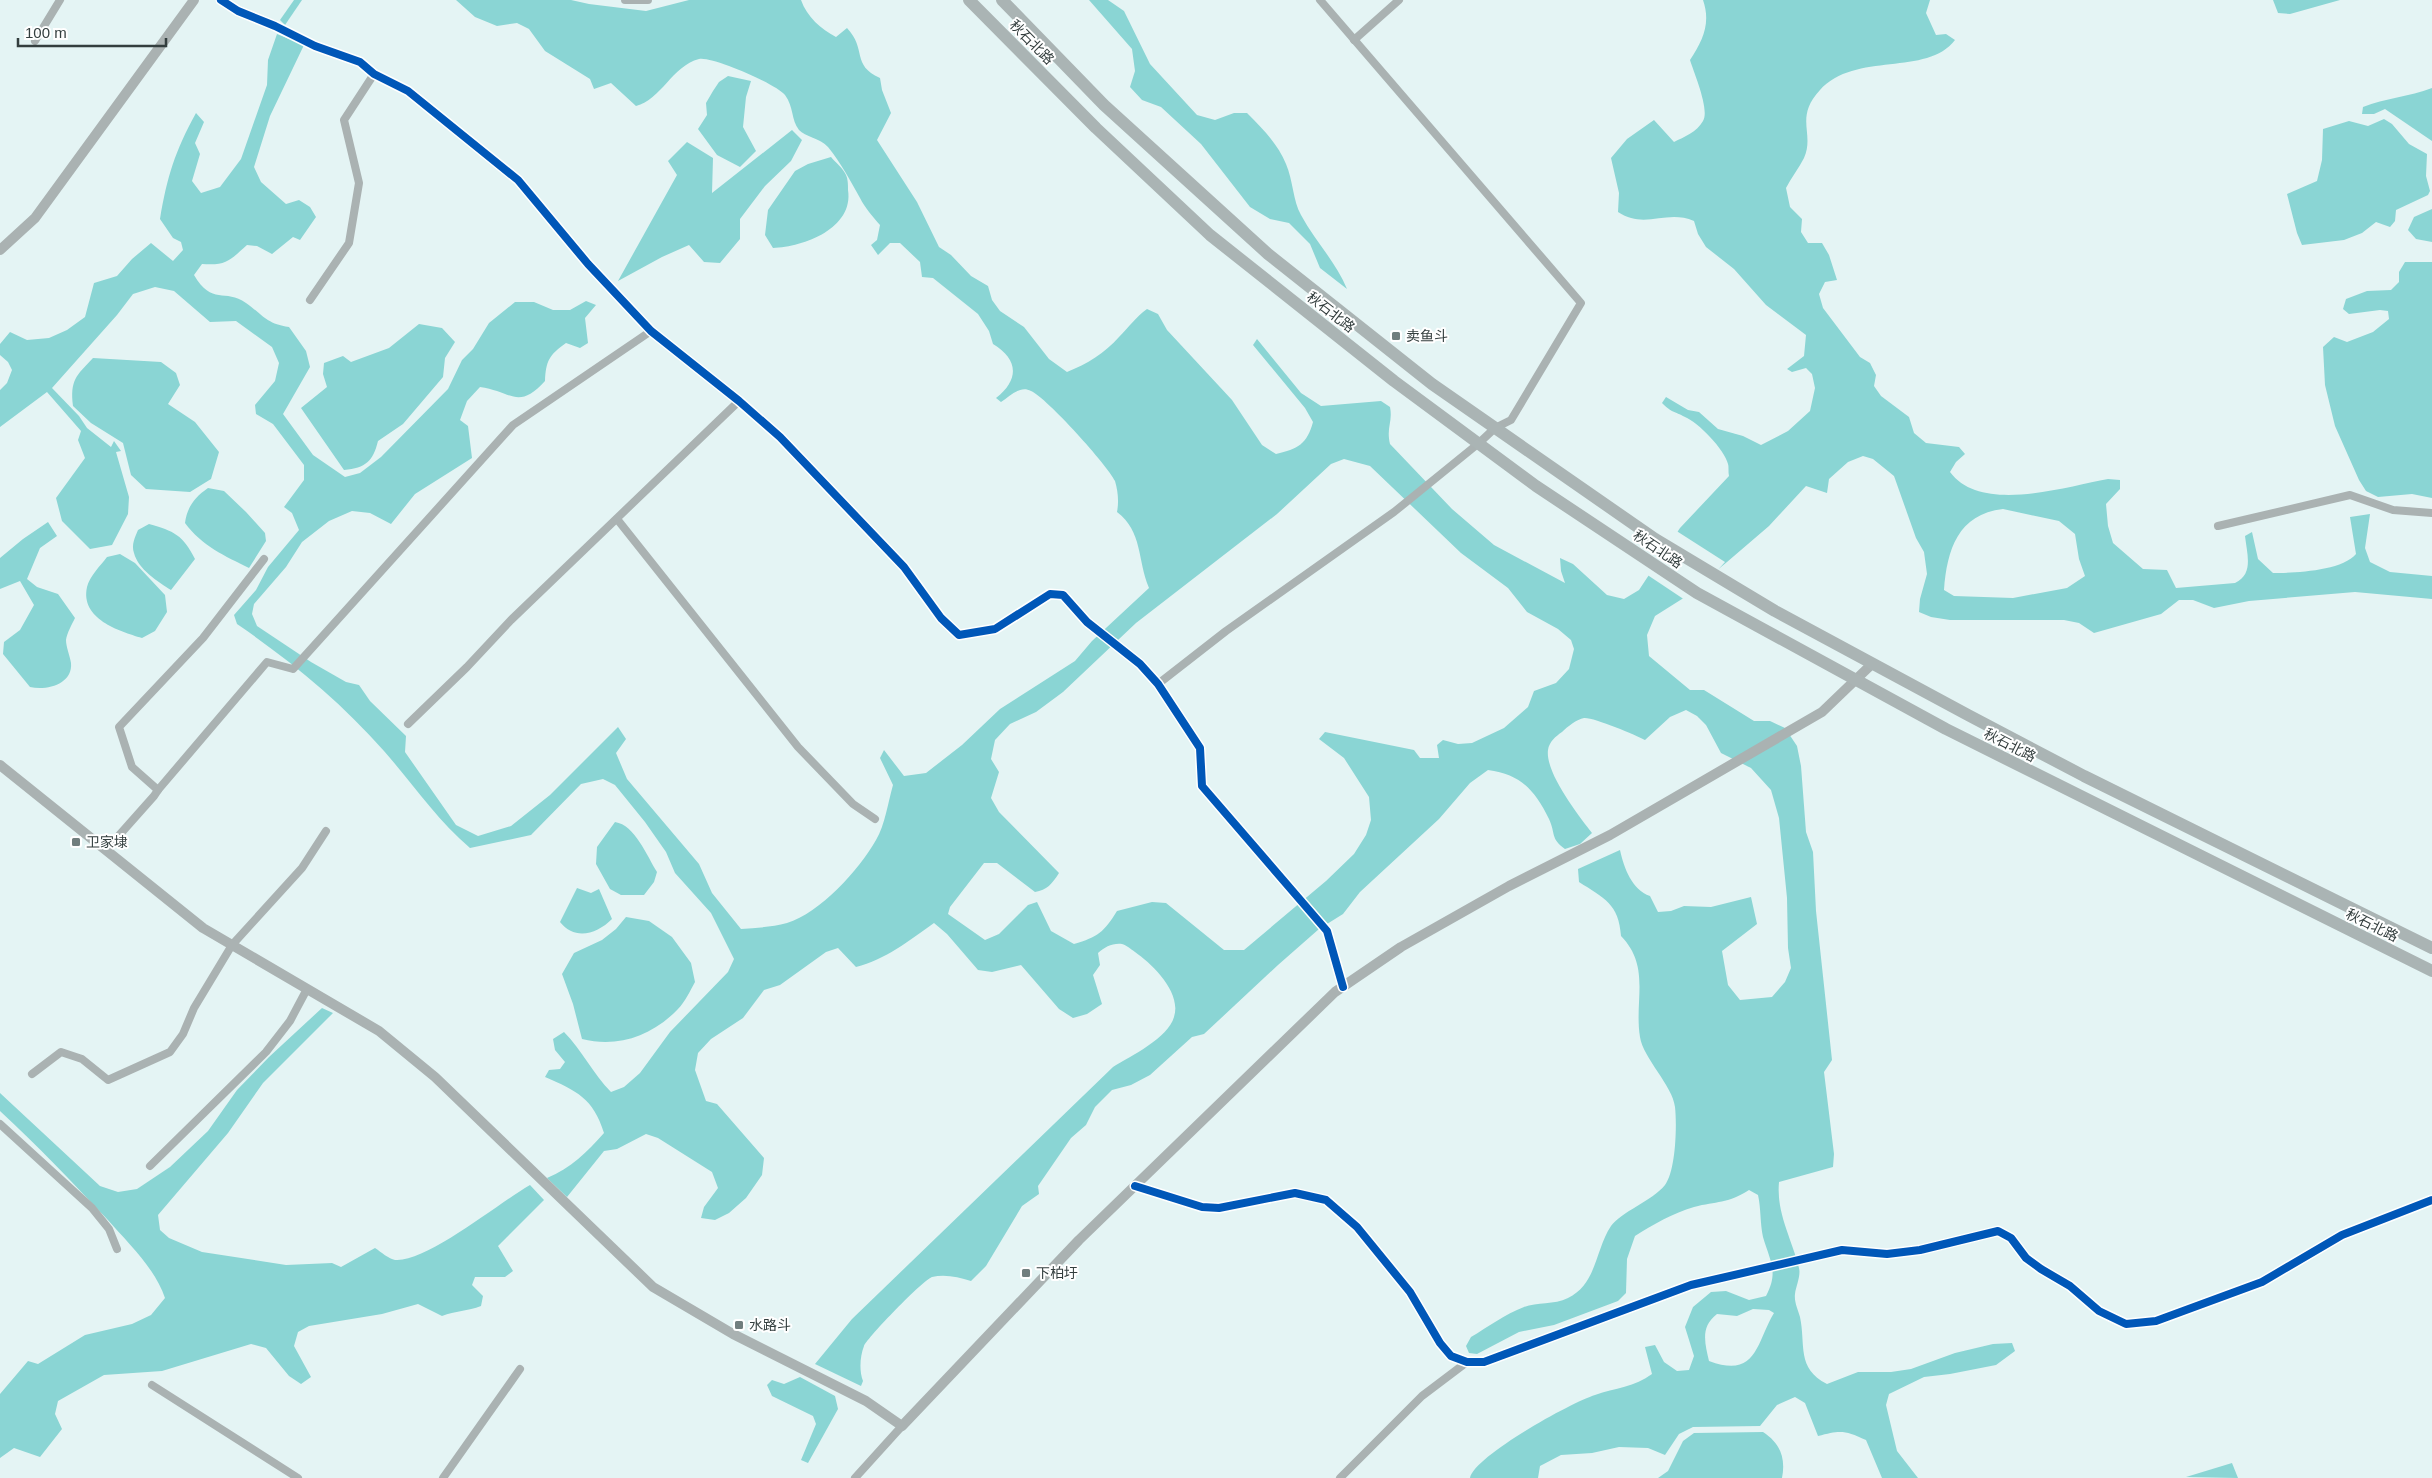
<svg xmlns="http://www.w3.org/2000/svg" width="2432" height="1478" font-family="Arial,'Noto Sans SC',sans-serif">
<rect width="100%" height="100%" fill="#e4f4f4"/>
<g fill="#8ad5d4" fill-rule="evenodd">
<path d="M294 0H302L285 25 280 20Z"/>
<path d="M456 0H571L589 4 646 11 689 0H801C807 17 821 29 836 37L847 28C867 49 851 65 880 78L882 90 891 113 877 140 917 202 939 247 951 255 971 276 988 286 992 300 1000 311 1024 327 1049 359 1067 372C1087 364 1105 353 1119 337 1129 327 1136 317 1147 309L1158 314 1167 330 1232 400 1262 445 1276 454C1298 449 1307 444 1313 422L1305 408 1253 345 1257 339 1301 393 1321 406 1381 401 1390 407C1393 422 1386 427 1390 444L1452 509 1494 545 1565 583 1561 571 1560 558 1573 564 1607 595 1624 599 1639 590 1680 528 1729 476C1728 472 1729 467 1728 464 1725 450 1698 422 1685 417 1674 411 1672 413 1662 403L1666 397 1688 410 1699 412 1718 429 1743 436 1761 445 1788 431 1810 411 1815 388 1812 374 1806 368 1792 372 1787 369 1804 356 1806 335 1766 305 1734 269 1706 247 1698 234 1694 221C1666 209 1645 230 1618 212L1619 193 1611 158 1627 139 1654 120 1674 142C1684 137 1697 132 1703 121 1710 110 1694 73 1690 60 1703 40 1711 23 1703 0H1930L1926 13 1936 35 1946 34 1955 40C1927 77 1855 51 1820 90 1794 118 1815 133 1804 158 1799 168 1791 178 1786 188L1790 207 1802 219 1801 232 1808 243H1822L1829 255 1837 280 1825 282 1819 294 1823 308 1860 357 1870 363 1876 375 1874 386 1881 396 1909 417 1914 433 1926 443 1959 447 1965 454 1956 462 1950 472C1981 514 2064 487 2108 479L2120 480V489L2106 504 2108 526 2113 543 2143 569 2167 570 2176 588 2235 583C2254 574 2247 554 2245 536L2252 532 2258 559 2273 573C2294 573 2342 571 2356 554L2350 517 2370 514 2365 548 2370 562 2390 572 2432 576V599L2355 592 2249 601 2214 608 2193 600H2179L2161 614 2094 633 2079 623 2064 620H1950L1931 617 1919 612 1920 599 1927 574 1924 552 1916 538 1894 476 1873 459 1863 456 1848 462 1829 479 1827 493 1806 486 1769 526 1727 562 1682 599 1655 616 1647 635 1649 656 1690 690H1704L1754 721H1770L1785 728 1797 746 1801 766 1806 832 1813 852 1816 911 1832 1060 1824 1072 1834 1154 1833 1167 1779 1182C1776 1213 1792 1239 1799 1268 1801 1276 1796 1286 1795 1294 1794 1302 1798 1310 1800 1317 1806 1345 1796 1368 1827 1384L1858 1372H1891L1911 1369 1955 1353 1993 1344 2012 1343 2015 1351 1996 1365 1950 1374 1924 1377 1889 1394 1886 1405 1897 1451 1918 1478H1882L1866 1440C1845 1430 1840 1430 1818 1436L1805 1403 1795 1397 1777 1405 1760 1426 1693 1427 1679 1434 1665 1455 1648 1448 1619 1447 1592 1453 1561 1455 1540 1466 1538 1478H1470C1474 1456 1572 1402 1595 1395 1615 1388 1635 1387 1652 1374L1645 1347 1655 1345 1664 1362 1677 1371 1689 1370 1694 1356 1685 1327 1693 1307 1711 1292 1726 1291 1749 1300 1766 1296C1779 1272 1770 1261 1763 1237 1760 1224 1761 1208 1758 1195L1749 1190C1727 1204 1717 1201 1694 1207 1673 1213 1654 1224 1635 1236L1627 1259 1626 1293 1618 1301 1554 1325 1519 1332 1477 1354 1469 1353 1466 1346 1471 1337C1488 1327 1505 1314 1524 1307 1537 1302 1554 1305 1568 1298 1597 1284 1595 1250 1611 1226 1621 1212 1652 1201 1665 1185 1676 1170 1677 1125 1675 1107 1673 1086 1643 1058 1640 1037 1634 1000 1651 967 1621 936 1619 904 1604 898 1579 882L1578 869 1620 850C1624 868 1632 890 1650 896L1658 912 1671 911 1684 906 1711 907 1751 897 1757 924 1722 951 1728 985 1740 1000 1772 997 1785 982 1791 968 1788 948 1787 898 1779 818 1771 790 1751 768 1721 753 1706 725 1697 716 1686 710 1670 717 1645 740C1636 735 1593 717 1584 718 1577 719 1567 727 1562 732 1556 736 1549 742 1548 750 1545 773 1579 816 1592 833L1580 844 1565 849C1550 838 1556 834 1549 819 1535 791 1521 774 1488 770L1470 783 1439 819 1360 892 1343 914 1319 929 1278 965 1204 1034 1192 1037 1150 1075 1131 1085 1112 1090 1095 1107 1086 1125 1071 1138 1038 1186 1039 1194 1022 1206 986 1266 971 1281C958 1277 945 1274 932 1277 923 1280 868 1337 864 1346 860 1356 859 1371 863 1381L861 1386 815 1364 852 1319 1113 1067C1131 1056 1168 1038 1174 1017 1182 992 1152 964 1135 952 1131 949 1126 945 1122 944 1112 943 1105 947 1098 953L1100 965 1093 975 1102 1004 1087 1014 1073 1018 1059 1009 1021 965 992 972 978 970 947 934 934 923C910 940 885 960 856 967L838 948 826 952 780 985 764 990 743 1018 711 1039 698 1053 695 1070 706 1101 717 1104 764 1158 762 1175 746 1198 729 1213 715 1220 701 1218 704 1207 718 1188 712 1172 658 1138 646 1134 617 1149 604 1151 567 1197 547 1178C571 1168 587 1152 604 1133 593 1098 577 1091 545 1077L549 1070 560 1069 565 1062 555 1050 553 1039 564 1032C582 1050 593 1074 611 1092L624 1087 640 1073 670 1032 728 972 734 959 711 913 675 873 666 852 645 822 615 785 603 779 581 784 531 835 470 848C437 820 413 784 384 751 341 702 291 661 237 624L234 615 256 590 268 567 299 530 292 513 284 507 304 480V465L273 424 256 414 255 405 275 381 279 363 272 347 236 321 210 322 174 291 155 287 133 294 117 315 52 388 79 416 87 428 111 447 114 441 121 451 116 452 129 497 128 514 112 545 90 549 62 521 56 498 85 458 78 440 81 431 47 392 0 427V390L7 383 12 370 8 362 0 355V344L10 332 27 340 49 338 67 330 85 317 94 283 117 276 132 259 151 243 173 261 183 250 181 242 173 238 160 219C167 177 175 151 196 113L204 122 195 143 200 154 192 181 201 193 220 187 241 159 267 85 268 60 277 34 304 45 270 116 254 167 261 182 286 204 299 200 310 207 316 217 300 240 293 237 272 254 257 246 247 245C230 260 227 266 202 264L194 275C212 306 225 288 246 303 262 314 266 324 289 327L306 351 310 367 283 414 313 455 345 477 360 473 381 457 448 389 462 360 473 349 489 323 515 302H534L553 310H570L586 301 596 305 585 318 588 343 580 348 566 343C549 355 546 361 545 381 518 411 511 391 480 387L467 401 460 420 468 426 472 458 415 494 391 524 370 513 352 511 329 521 302 542 286 567 254 604 252 614 257 626 311 662 346 682 359 685 370 701 406 736 405 752 456 825 478 836 511 826 550 795 618 727 626 739 616 753 627 779 699 864 712 893 741 929C756 928 772 927 787 923 820 913 859 870 876 840 885 825 888 802 893 785L880 758 884 750 904 776 926 773 962 745 1000 709 1075 661 1092 641 1149 588C1137 559 1143 532 1117 512 1119 502 1118 491 1115 481 1108 466 1047 398 1031 391 1020 385 1010 396 1001 402L996 398C1020 379 1018 359 993 344L989 331 978 314 933 278 922 277 920 262 900 243H890L878 255 871 245 877 240 880 225C873 217 865 208 860 198 850 180 841 163 828 147 820 138 805 137 799 130 791 120 794 107 785 95 776 84 712 56 699 59 672 66 661 100 636 106L611 83 594 89 590 79 545 51 529 29 517 23 497 26 475 17ZM1344 459 1370 466 1461 553 1508 588 1527 612 1558 629 1571 640 1574 649 1569 669 1556 683 1534 691 1528 707 1504 728 1472 743 1458 744 1443 740 1437 745 1439 758H1420L1414 750 1325 732 1319 739 1344 758 1369 797 1371 820 1366 835 1354 854 1326 881 1244 950H1224L1166 903 1152 902 1117 911C1104 932 1098 937 1074 944L1051 931 1037 902 1028 905 999 934 985 940 948 914 950 907 984 863H997L1035 892C1047 890 1052 884 1059 873L999 812 991 798 999 772 991 759 995 740 1010 724 1036 712 1063 692 1136 623 1277 514 1331 464ZM2003 509 2059 521 2075 534 2079 559 2085 576 2067 588 2013 598 1954 596 1944 590C1947 550 1958 514 2003 509ZM1753 1309 1769 1310 1774 1313C1756 1343 1757 1379 1709 1361 1705 1343 1700 1327 1717 1314L1737 1316Z"/>
<path d="M1089 0H1108L1124 11 1150 64 1197 115 1215 120 1234 113H1247C1262 128 1278 144 1286 164 1293 180 1293 201 1301 215 1315 241 1336 262 1347 289L1320 268 1310 244 1289 223 1270 219 1250 207 1201 144 1161 107 1142 100 1130 87 1135 71 1132 49Z"/>
<path d="M2273 0H2340L2290 14 2278 13Z"/>
<path d="M728 76 751 81 746 97 743 127 756 151 740 167 717 155 698 129 707 115 706 103 713 91 719 82Z"/>
<path d="M2432 88V141L2385 109 2374 114H2362L2363 107C2385 98 2409 97 2432 88Z"/>
<path d="M2384 119 2392 124 2409 144 2427 154 2426 176 2430 191 2428 195 2396 210 2395 221 2390 227 2376 222 2362 233 2344 240 2302 245 2297 233 2287 194 2317 181 2322 160 2323 129 2349 121 2368 126Z"/>
<path d="M792 130 802 140 791 161 765 186 740 219V239L720 263 704 262 689 245 662 257 618 281 677 175 668 161 687 142 713 158 712 193Z"/>
<path d="M831 157C835 162 843 168 846 175 848 179 848 185 848 190 854 228 804 247 773 248L765 235 768 210 795 171 808 164Z"/>
<path d="M2432 209V242L2416 239 2408 230 2414 217Z"/>
<path d="M2405 262H2432V498L2412 494 2378 497 2366 491 2359 480 2335 426 2325 385 2323 347 2334 337 2347 342 2373 332 2389 319 2388 311 2380 310 2349 314 2343 309 2346 299 2367 291 2391 290 2399 282V272Z"/>
<path d="M419 324 442 328 455 342 445 358 443 377 403 424 378 441C373 461 366 468 344 470L301 408 327 387 323 374 324 363 343 356 351 362 389 348Z"/>
<path d="M93 358 161 362 176 373 180 385 168 404 195 422 219 452 211 479 190 492 146 489 131 475 123 443 91 423 73 406C70 380 76 376 93 358Z"/>
<path d="M208 488 224 491 246 512 265 533 266 541 249 568C225 556 202 546 185 523 187 507 195 497 208 488Z"/>
<path d="M48 522 57 536 40 548 27 579 37 587 58 594 75 618C72 624 67 633 66 640 66 647 70 656 71 663 73 684 47 691 30 687L3 654 4 642 20 630 34 605 20 581 0 589V558L23 539Z"/>
<path d="M149 524C174 531 183 535 195 559L171 590C158 582 138 569 134 553 131 545 135 537 138 530Z"/>
<path d="M120 554 135 563 165 595 167 612 155 631 142 638C119 631 80 619 87 587 89 577 101 565 107 557Z"/>
<path d="M615 822C635 825 647 856 657 872L654 882 644 895H621L610 889 596 864 597 847Z"/>
<path d="M577 888 591 893 599 889 612 919C597 934 575 941 560 922Z"/>
<path d="M626 917 649 921 672 937 691 963 695 982C690 991 685 1002 678 1009 652 1036 618 1048 582 1039L573 1004 562 974 574 953 602 940 616 929Z"/>
<path d="M322 1008 333 1013 263 1083 228 1133 158 1215 160 1230 169 1238 202 1252 286 1265 332 1263 341 1267 375 1248C381 1252 389 1259 395 1260 426 1263 500 1202 530 1185L544 1200 498 1246 513 1271 505 1277H475L472 1285 483 1296 481 1306C468 1311 455 1311 442 1316L418 1304 382 1314 309 1326 298 1332 294 1346 311 1377 301 1384 289 1376 266 1348 251 1344 162 1371 104 1375 58 1401 55 1414 62 1429 40 1457 14 1448 0 1458V1394L28 1361 38 1364 85 1335 132 1324 151 1315 165 1298C155 1268 128 1243 107 1219 72 1182 38 1146 0 1111V1093L100 1186 118 1192 137 1189 170 1167 208 1131 237 1090 269 1057Z"/>
<path d="M800 1377 835 1396 838 1409 808 1463 801 1460 816 1424 813 1416 772 1396 767 1385 772 1380 784 1384Z"/>
<path d="M1763 1432C1780 1443 1786 1458 1782 1478H1658L1668 1471 1683 1441 1694 1433Z"/>
<path d="M2232 1463 2238 1478 2186 1477Z"/>
</g>
<path fill="#e4f4f4" d="M1675 530 1725 562 1708 581 1685 600 1646 574Z"/>
<g fill="none" stroke-linecap="round" stroke-linejoin="round">
<g stroke="#aab2b2" stroke-width="8">
<path d="M221 0 238 11 275 26 315 46 360 62 374 74 408 91 518 180 588 264 651 331 739 401 780 437 904 567 941 618 959 635 995 629 1050 594 1063 595 1087 622 1140 664 1158 684 1200 748 1202 786 1327 931 1343 987"/>
<path d="M625 0H648"/>
<path d="M1354 40 1399 0"/>
<path d="M35 41 60 0"/>
<path d="M310 300 349 243 359 183 344 120 374 74"/>
<path d="M617 519 798 747 853 804 875 819"/>
<path d="M2218 526 2350 495 2393 510 2432 513"/>
<path d="M1158 684 1226 631 1394 512 1479 443 1495 428 1511 420 1581 303 1320 0"/>
<path d="M408 724 467 667 511 620 739 401"/>
<path d="M158 790 132 767 119 727 203 638 264 559"/>
<path d="M106 850 154 796 158 790 267 662 293 669 513 425 651 331"/>
<path d="M32 1074 61 1052 82 1059 108 1080 170 1052 183 1034 194 1008 232 945 302 868 326 831"/>
<path d="M0 1124 92 1208 109 1229 117 1249"/>
<path d="M150 1166 266 1052 290 1021 307 989"/>
<path d="M1135 1186 1202 1207 1219 1208 1295 1193 1326 1200 1357 1227 1410 1292 1440 1343 1451 1356 1467 1362H1484L1691 1285 1842 1250 1887 1254 1920 1250 1998 1231 2011 1238 2026 1258 2041 1269 2070 1286 2099 1311 2126 1324 2156 1321 2262 1282 2342 1235 2432 1200"/>
<path d="M152 1385 298 1478"/>
<path d="M443 1478 520 1369"/>
<path d="M855 1478 902 1426"/>
<path d="M1340 1478 1422 1396 1467 1362"/>
</g>
<g stroke="#aab2b2" stroke-width="10">
<path d="M0 250 35 218 194 0"/>
<path d="M0 765 203 928 379 1031 435 1077 653 1287 733 1334 866 1401 902 1426 1079 1240 1335 992 1401 947 1509 886 1610 835 1822 712 1872 664"/>
</g>
<g stroke="#aab4b4" stroke-width="12">
<path d="M969 0 1096 128 1210 235 1394 381 1536 486 1697 593 1946 729 2432 971"/>
<path d="M1002 0 1104 105 1268 254 1432 384 1655 539 1775 611 1968 715 2084 776 2432 948"/>
</g>
<defs>
<g id="cycleway">
<path d="M221 0 238 11 275 26 315 46 360 62 374 74 408 91 518 180 588 264 651 331 739 401 780 437 904 567 941 618 959 635 995 629 1050 594 1063 595 1087 622 1140 664 1158 684 1200 748 1202 786 1327 931 1343 987"/>
<path d="M1135 1186 1202 1207 1219 1208 1295 1193 1326 1200 1357 1227 1410 1292 1440 1343 1451 1356 1467 1362H1484L1691 1285 1842 1250 1887 1254 1920 1250 1998 1231 2011 1238 2026 1258 2041 1269 2070 1286 2099 1311 2126 1324 2156 1321 2262 1282 2342 1235 2432 1200"/>
</g>
</defs>
<use href="#cycleway" stroke="#fff" stroke-width="11"/>
<use href="#cycleway" stroke="#0057b8" stroke-width="8"/>
</g>
<g fill="#717e7e" stroke="#fff" stroke-width="2">
<rect x="1391" y="331" width="10" height="10" rx="2.5"/>
<rect x="71" y="837" width="10" height="10" rx="2.5"/>
<rect x="1021" y="1268" width="10" height="10" rx="2.5"/>
<rect x="734" y="1320" width="10" height="10" rx="2.5"/>
</g>
<g text-anchor="middle" dominant-baseline="central" stroke-width="4" stroke-linejoin="round" paint-order="stroke">
<g font-size="14" fill="#333e3e" stroke="#fff">
<text transform="translate(1032 42) rotate(45)">秋石北路</text>
<text transform="translate(1331 312) rotate(38)">秋石北路</text>
<text transform="translate(1658 549) rotate(34)">秋石北路</text>
<text transform="translate(2010 745) rotate(27)">秋石北路</text>
<text transform="translate(2372 925) rotate(26)">秋石北路</text>
</g>
<g font-size="14" fill="#333e3e" stroke="#fff" text-anchor="start">
<text x="1406" y="336">卖鱼斗</text>
<text x="86" y="842">卫家埭</text>
<text x="1036" y="1273">下柏圩</text>
<text x="749" y="1325">水路斗</text>
</g>
</g>
<path d="M18 38v8h148v-8" fill="none" stroke="#333e3e" stroke-width="2.5"/>
<text x="25" y="38" font-size="15" fill="#333e3e" stroke="#ffffff" stroke-width="4" paint-order="stroke">100 m</text>
</svg>
